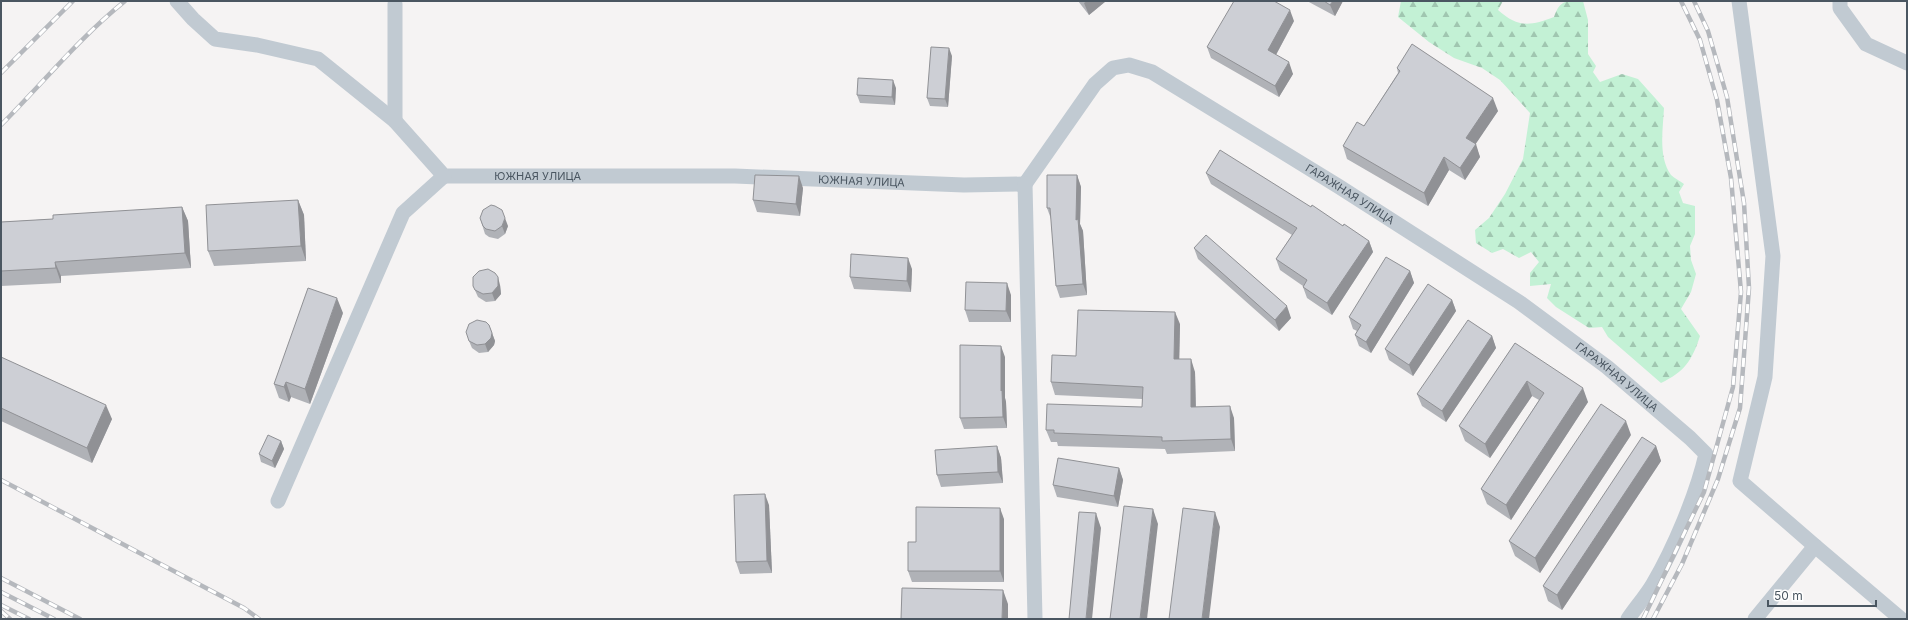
<svg xmlns="http://www.w3.org/2000/svg" width="1908" height="620" font-family="Inter,sans-serif">
<defs>
<pattern id="forest-firs" width="22" height="20" patternUnits="userSpaceOnUse"><rect width="22" height="20" fill="#c3f1d5"/><path d="M5 1l3.5 6h-7zM16 11l3.5 6h-7z" fill="#a0c6b0"/></pattern>
</defs>
<rect width="100%" height="100%" fill="#f5f3f3"/>
<path fill="url(#forest-firs)" d="M1401 1H1503L1498 10C1518 28 1530 26 1554 17 1560 0 1565 1 1583 1L1588 20V54L1596 66 1593 72 1600 82 1622 74 1638 79 1664 108C1663 129 1658 157 1671 175 1674 178 1680 181 1684 184L1679 192 1683 203 1695 206V234L1690 246 1691 260 1696 274 1691 292 1681 309 1700 336C1692 361 1684 372 1661 383L1608 337 1602 327 1589 328 1556 307 1547 298 1551 284 1530 286V273L1539 262 1531 252 1519 258 1503 249 1492 253 1476 243 1475 230 1489 218 1505 194 1523 159 1530 113 1500 80 1482 68 1454 58 1429 42 1398 17Z"/>
<g fill="none" stroke-linecap="round" stroke-linejoin="round">
<g stroke="#c1cad2" stroke-width="15">
<path id="s1" d="M177 1 193 19 215 39 257 45 318 59 395 121 444 176H735L964 185 1025 184"/>
<path d="M1739 1 1773 256 1765 377 1740 481 1815 546"/>
<path d="M1840 1V8L1866 44 1907 63"/>
<path d="M395 4V121"/>
<path id="s2" d="M1025 184 1095 84 1113 68 1129 65 1152 72 1338 186 1519 302 1607 367 1690 438 1706 454C1697 494 1674 548 1653 584 1646 596 1636 607 1628 619"/>
<path d="M1025 184 1035 619"/>
<path d="M278 501 403 213 444 176"/>
<path d="M1755 619 1815 546 1901 619"/>
</g>
<defs>
<g id="rail">
<path d="M1 73 73 1"/>
<path d="M1 125C42 84 79 38 125 1"/>
<path d="M1 480 244 608 259 619"/>
<path d="M1 578 80 619"/>
<path d="M1 592 54 619"/>
<path d="M1 605 29 619"/>
<path d="M1 611 10 619"/>
<path d="M1643 619 1704 492 1733 387 1741 292 1731 178 1717 100 1700 40 1681 1"/>
<path d="M1653 619 1682 564 1718 479 1740 408 1749 288 1744 203 1727 97 1708 31 1694 1"/>
</g>
</defs>
<use href="#rail" stroke="#b5b8bd" stroke-width="4.5"/>
<use href="#rail" stroke="#fff" stroke-width="3" stroke-dasharray="9" stroke-linecap="butt"/>
</g>
<g fill="#b0b2b7">
<path d="M1078 1H1106L1089 15Z"/>
<path d="M1307 1H1343L1335 16Z"/>
<path d="M1294 21 1276 55 1293 74 1279 97 1211 58 1207 47Z"/>
<path d="M952 56 948 107 930 106 927 98Z"/>
<path d="M1397 68 1498 111 1475 144 1480 157 1465 180 1449 170 1428 206 1347 159 1343 146 1364 126 1398 73Z"/>
<path d="M896 88 895 105 860 103 857 95Z"/>
<path d="M1206 173 1343 226 1369 241 1373 252 1332 315 1307 298 1303 287V286L1280 270 1276 259 1292 235 1211 184Z"/>
<path d="M1077 175 1081 187 1080 224 1083 231 1087 295 1060 298 1056 286 1051 219 1047 208Z"/>
<path d="M803 188 800 216 757 212 753 200Z"/>
<path d="M298 200 304 215 306 261 214 266 208 251Z"/>
<path d="M182 207 188 221 191 268 61 276V283L1 286V222L53 219Z"/>
<path d="M480 218 508 226 505 234 498 239 489 237 485 234Z"/>
<path d="M1194 248 1291 318 1279 331 1198 259Z"/>
<path d="M912 269 911 292 854 289 850 277Z"/>
<path d="M1410 271 1414 283 1371 353 1359 346 1355 335 1357 331 1353 329 1349 317Z"/>
<path d="M500 285 501 294 495 301 486 302 478 297 473 286Z"/>
<path d="M1011 295V322H969L965 310Z"/>
<path d="M1452 300 1456 311 1413 376 1389 360 1385 349Z"/>
<path d="M343 313 310 404 291 397 289 402 279 398 274 384Z"/>
<path d="M1180 324 1179 359 1195 372 1196 407 1234 418 1235 451 1167 454 1165 449 1058 446 1057 442H1051L1046 430 1142 407V399L1055 395 1051 382 1076 356Z"/>
<path d="M492 333 495 341 494 345 488 352 479 353 472 348 469 341Z"/>
<path d="M1492 336 1496 348 1446 422 1422 406 1417 394Z"/>
<path d="M1515 343 1588 402 1511 520 1487 504 1481 489 1539 400 1532 396 1490 458 1465 441 1459 426Z"/>
<path d="M1 357 112 419 92 463 1 421Z"/>
<path d="M1005 357V398L1006 402 1007 428 964 429 960 418Z"/>
<path d="M1631 435 1540 573 1515 556 1509 541Z"/>
<path d="M281 441 284 449 275 468 261 462 259 454Z"/>
<path d="M997 446 1001 458 1003 483 941 487 937 475Z"/>
<path d="M1656 446 1661 461 1562 610 1548 601 1543 586Z"/>
<path d="M1119 468 1123 480 1118 507 1057 497 1053 485Z"/>
<path d="M769 505 772 573 740 574 736 562Z"/>
<path d="M1004 519V582H912L908 571 916 542Z"/>
</g>
<g fill="#909195">
<path d="M1087 1H1106L1089 15 1084 3Z"/>
<path d="M1333 1H1343L1335 16 1330 5Z"/>
<path d="M1290 10 1294 21 1272 62 1268 50Z"/>
<path d="M949 48 952 56 948 107 945 99Z"/>
<path d="M1289 62 1293 74 1279 97 1275 86Z"/>
<path d="M893 80 896 88 895 105 892 97Z"/>
<path d="M1493 98 1498 111 1471 151 1466 138Z"/>
<path d="M1476 144 1480 157 1465 180 1460 168Z"/>
<path d="M1444 157 1449 170 1428 206 1424 193Z"/>
<path d="M1077 175 1081 187 1080 224 1083 231 1087 295 1083 284 1076 220Z"/>
<path d="M799 176 803 188 800 216 796 204Z"/>
<path d="M298 200 304 215 306 261 301 246Z"/>
<path d="M182 207 188 221 191 268 185 253Z"/>
<path d="M505 218 508 226 505 234 502 226Z"/>
<path d="M1369 241 1373 252 1332 315 1327 303Z"/>
<path d="M908 258 912 269 911 292 907 281Z"/>
<path d="M55 262 61 276V283L56 268Z"/>
<path d="M1410 271 1414 283 1371 353 1366 342Z"/>
<path d="M498 277 500 285 501 294 495 301 492 293Z"/>
<path d="M1007 283 1011 295V322L1006 311Z"/>
<path d="M337 298 343 313 310 404 305 389Z"/>
<path d="M1452 300 1456 311 1413 376 1409 365Z"/>
<path d="M1287 306 1291 318 1279 331 1275 320Z"/>
<path d="M1175 312 1180 324 1179 372 1174 359Z"/>
<path d="M489 325 495 341 494 345 488 352 485 344Z"/>
<path d="M1492 336 1496 348 1446 422 1442 411Z"/>
<path d="M1001 346 1005 357V398L1006 402 1007 428 1003 417 1001 391Z"/>
<path d="M1191 359 1195 372 1196 420 1191 407Z"/>
<path d="M1527 381 1532 396 1490 458 1485 444Z"/>
<path d="M286 382 291 397 289 402 284 387Z"/>
<path d="M1583 388 1588 402 1511 520 1506 505Z"/>
<path d="M106 405 112 419 92 463 87 448Z"/>
<path d="M1230 406 1234 418 1235 451 1231 439Z"/>
<path d="M1626 421 1631 435 1540 573 1535 558Z"/>
<path d="M281 441 284 449 275 468 272 461Z"/>
<path d="M997 446 1001 458 1003 483 998 472Z"/>
<path d="M1656 446 1661 461 1562 610 1557 595Z"/>
<path d="M1119 468 1123 480 1118 507 1114 496Z"/>
<path d="M765 494 769 505 772 573 767 561Z"/>
<path d="M1000 508 1004 519V582L1000 571Z"/>
<path d="M1153 509 1158 524 1147 619H1140Z"/>
<path d="M1215 512 1220 527 1209 619H1202Z"/>
<path d="M1096 513 1101 528 1092 619H1086Z"/>
<path d="M1003 590 1008 604V619H1002Z"/>
</g>
<g fill="#cdcfd5" stroke="#909195">
<path d="M1234 1H1274L1290 10 1268 50 1289 62 1275 86 1207 47Z"/>
<path d="M1324 1H1333L1330 5Z"/>
<path d="M1412 44 1493 98 1466 138 1476 144 1460 168 1444 157 1424 193 1343 146 1357 122 1364 126 1400 71 1397 68Z"/>
<path d="M931 47 949 48 945 99 927 98Z"/>
<path d="M858 78 893 80 892 97 857 95Z"/>
<path d="M1220 150 1311 207 1312 205 1343 226 1344 224 1369 241 1327 303 1303 287 1307 280 1276 259 1297 228 1206 173Z"/>
<path d="M755 175 799 176 796 204 753 200Z"/>
<path d="M1047 175H1077L1076 220 1078 219 1083 284 1056 286 1050 208H1047Z"/>
<path d="M298 200 301 246 208 251 206 205Z"/>
<path d="M491 205 495 206 502 210 505 218 502 226 495 231 486 229 483 226 480 218 483 210Z"/>
<path d="M182 207 185 253 55 262 56 268 1 271V222L53 219V215Z"/>
<path d="M1206 235 1287 306 1275 320 1194 248Z"/>
<path d="M851 254 908 258 907 281 850 277Z"/>
<path d="M1386 257 1410 271 1366 342 1355 335 1361 325 1349 317Z"/>
<path d="M488 269 495 273 498 277V286L492 293 483 294 475 290 473 286V277L479 271Z"/>
<path d="M966 282 1007 283 1006 311 965 310Z"/>
<path d="M1428 284 1452 300 1409 365 1385 349Z"/>
<path d="M308 288 337 298 305 389 286 382 284 387 274 384Z"/>
<path d="M1078 310 1175 312 1174 359H1191V407L1230 406 1231 439 1162 441V437L1054 433V430H1046L1047 404 1142 407 1143 387 1051 382 1052 355 1076 356Z"/>
<path d="M477 320 486 322 489 325 492 333 491 338 485 344 477 345 469 341 466 332 469 324Z"/>
<path d="M1468 320 1492 336 1442 411 1417 394Z"/>
<path d="M1515 343 1583 388 1506 505 1481 489 1544 393 1527 381 1485 444 1459 426Z"/>
<path d="M960 345 1001 346V391L1002 390 1003 417 960 418Z"/>
<path d="M1 357 106 405 87 448 1 408Z"/>
<path d="M1601 404 1626 421 1535 558 1509 541Z"/>
<path d="M268 435 281 441 272 461 259 454Z"/>
<path d="M1642 437 1656 446 1557 595 1543 586Z"/>
<path d="M997 446 998 472 937 475 935 450Z"/>
<path d="M1058 458 1119 468 1114 496 1053 485Z"/>
<path d="M765 494 767 561 736 562 734 495Z"/>
<path d="M1124 506 1153 509 1140 619H1110Z"/>
<path d="M916 507 1000 508V571H908V542H916Z"/>
<path d="M1183 508 1215 512 1202 619H1169Z"/>
<path d="M1079 512 1096 513 1086 619H1069Z"/>
<path d="M902 588 1003 590 1002 619H901Z"/>
</g>
<g text-anchor="middle" dominant-baseline="central" stroke-width="3.5" stroke-linejoin="round" paint-order="stroke">
<g font-size="11" fill="#4a5661" stroke="#fff">
<text stroke="none"><textPath href="#s1" startOffset="425">ЮЖНАЯ УЛИЦА</textPath></text>
<text stroke="none"><textPath href="#s1" startOffset="749">ЮЖНАЯ УЛИЦА</textPath></text>
<text stroke="none"><textPath href="#s2" startOffset="419">ГАРАЖНАЯ УЛИЦА</textPath></text>
<text stroke="none"><textPath href="#s2" startOffset="743">ГАРАЖНАЯ УЛИЦА</textPath></text>
</g>
</g>
<rect width="1908" height="620" fill="none" stroke="#4a5661" stroke-width="4"/>
<path d="M1768 600v6h108v-6" fill="none" stroke="#4a5661" stroke-width="2"/>
<text x="1774" y="600" font-size="12" fill="#4a5661" stroke="#ffffff" stroke-width="3" paint-order="stroke">50 m</text>
</svg>
